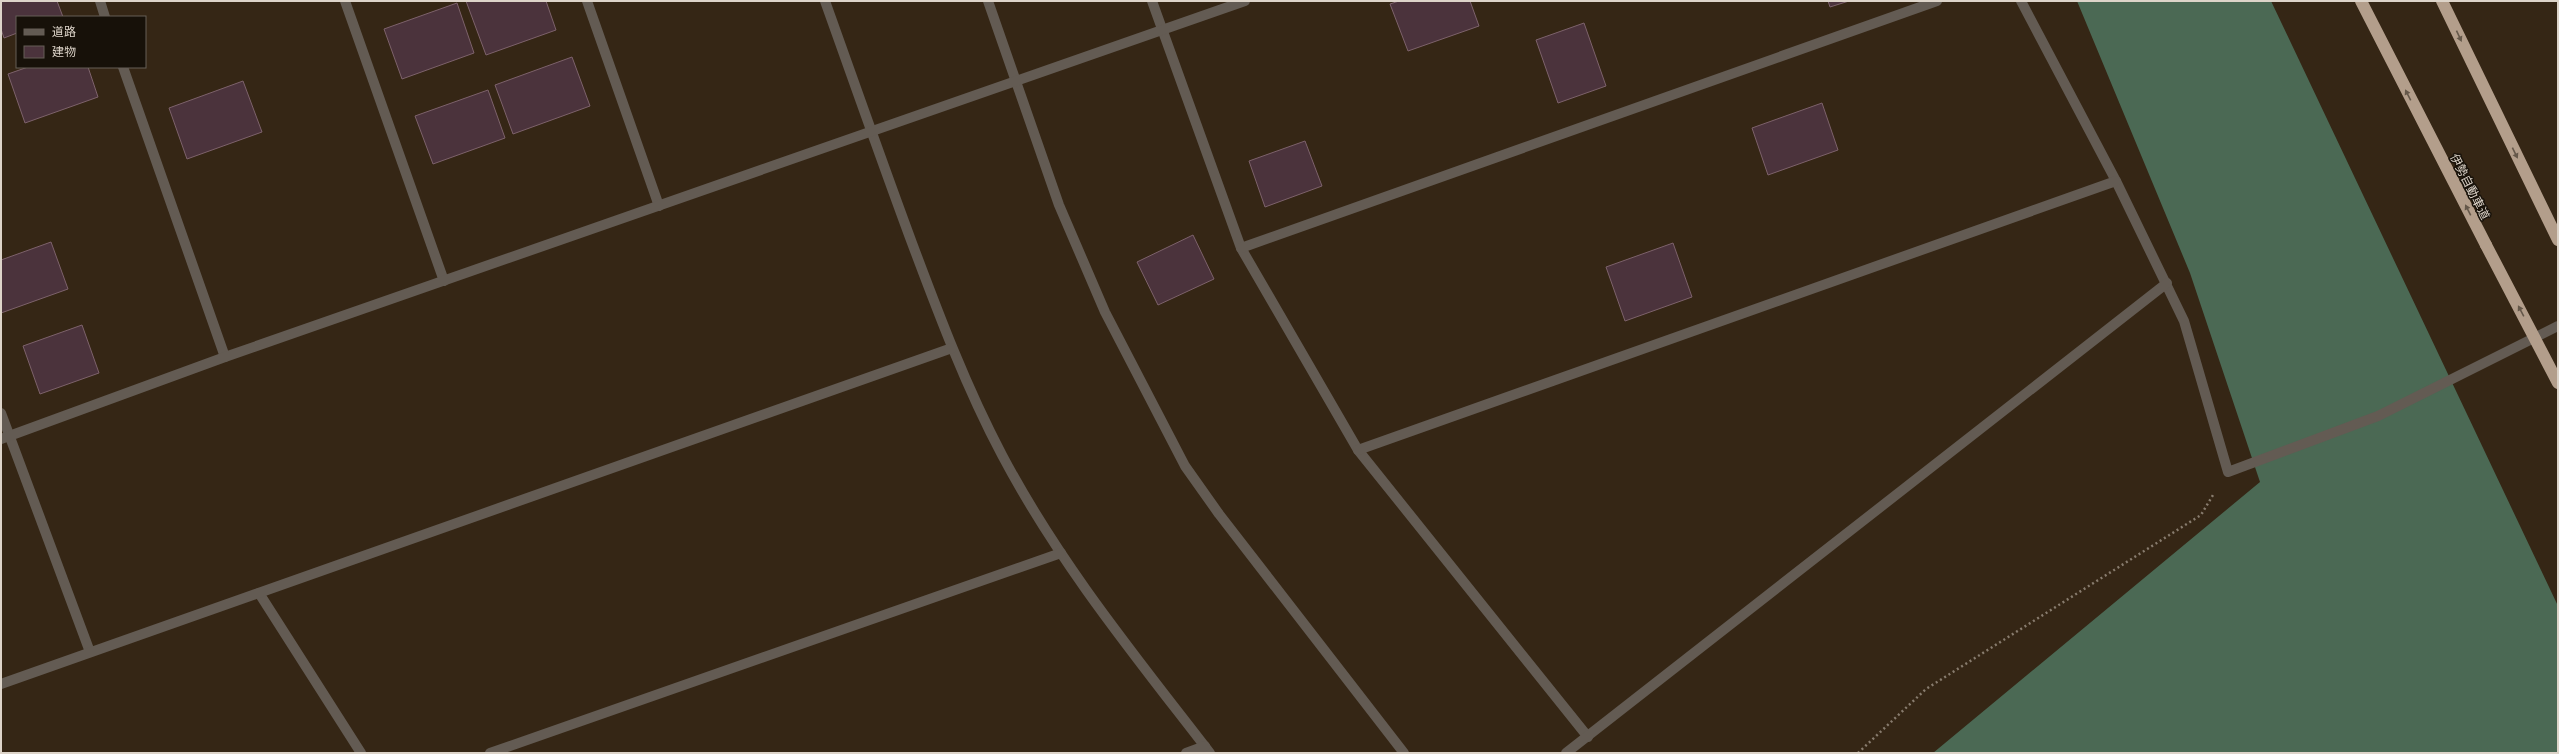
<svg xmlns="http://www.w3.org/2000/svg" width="2559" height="754" font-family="Georgia,'Noto Sans JP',serif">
<rect width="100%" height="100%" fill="#352615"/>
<path fill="#4b6954" d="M2077 1H2271L2558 606V753H1933L2260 482 2190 273Z"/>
<g fill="#4b333c" stroke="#7d626b">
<path d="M1 1H57L63 17H17V33L4 38 1 29Z"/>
<path d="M466 1H546L556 30 486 55Z"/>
<path d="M1399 1H1470L1479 26 1408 51 1390 4Z"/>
<path d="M1828 1H1849L1830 7Z"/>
<path d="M457 3 474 53 402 79 384 29Z"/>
<path d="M1584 23 1606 86 1558 103 1536 40Z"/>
<path d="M572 57 590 106 513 134 495 85Z"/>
<path d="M28 67H88L98 97 25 123 8 74Z"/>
<path d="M243 81 262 132 187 159 169 108Z"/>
<path d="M488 90 505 138 433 164 415 116Z"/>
<path d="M1822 103 1838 150 1768 175 1752 128Z"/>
<path d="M1305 141 1322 186 1265 207 1249 161Z"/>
<path d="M1193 235 1214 279 1158 305 1137 262Z"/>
<path d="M51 242 68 289 1 313V260Z"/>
<path d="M1673 243 1692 297 1625 321 1606 267Z"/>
<path d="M82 325 99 373 40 394 23 346Z"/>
</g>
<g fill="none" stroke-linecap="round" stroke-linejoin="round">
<path stroke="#887c6e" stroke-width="2.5" stroke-dasharray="2 3" stroke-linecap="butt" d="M1858 753 1926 689 2201 515 2213 495"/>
<g stroke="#635b53" stroke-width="10">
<path d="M100 1 105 17"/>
<path d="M345 1 444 281"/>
<path d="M587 1 659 206"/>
<path d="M825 1C854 82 882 162 912 243 939 315 966 387 1002 455 1059 563 1136 657 1210 753"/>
<path d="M988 1 1059 205 1105 312 1185 466 1219 514 1404 753"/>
<path d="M1152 1 1241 248 1358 450 1588 737"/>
<path d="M2021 1 2116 181 2184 321 2228 472 2378 416 2558 326"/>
<path d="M123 67 225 357"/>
<path d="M1241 248 1937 1"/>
<path d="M1 413 90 652"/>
<path d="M1 439 225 357 1245 1"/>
<path d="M1358 450 2116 181"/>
<path d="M259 593 361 753"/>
<path d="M1 684 952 348"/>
<path d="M490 753 1061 553"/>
<path d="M1186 753 1205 746"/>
<path d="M1566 753 2167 283"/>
</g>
<g stroke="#b39e8b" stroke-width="12">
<path d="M2361 1 2486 245"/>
<path d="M2442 1 2558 240"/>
</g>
<path stroke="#b39e8b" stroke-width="12" d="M2486 245 2558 383"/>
</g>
<defs><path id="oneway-solid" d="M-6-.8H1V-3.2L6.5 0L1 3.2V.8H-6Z"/></defs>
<g fill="#65584a">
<use href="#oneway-solid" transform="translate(2459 36) rotate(65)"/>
<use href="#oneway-solid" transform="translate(2408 95) rotate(-117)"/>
<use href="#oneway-solid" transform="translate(2515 153) rotate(64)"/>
<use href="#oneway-solid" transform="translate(2468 210) rotate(-117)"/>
<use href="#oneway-solid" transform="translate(2521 311) rotate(-118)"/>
</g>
<g text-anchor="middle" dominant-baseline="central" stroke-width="3" stroke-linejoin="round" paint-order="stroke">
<g font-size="12" fill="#ddd4c9" stroke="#171109">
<text transform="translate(2471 186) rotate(63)">伊勢自動車道</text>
</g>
</g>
<rect width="2559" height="754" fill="none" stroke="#ddd4c9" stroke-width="4"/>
<rect x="16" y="16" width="130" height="52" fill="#171109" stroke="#665f56"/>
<rect x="24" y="29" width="20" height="6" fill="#635b53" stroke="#665f56"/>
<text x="52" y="36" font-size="12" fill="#ddd4c9">道路</text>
<rect x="24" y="46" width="20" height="12" fill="#4b333c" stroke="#665f56"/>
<text x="52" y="56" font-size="12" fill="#ddd4c9">建物</text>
</svg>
